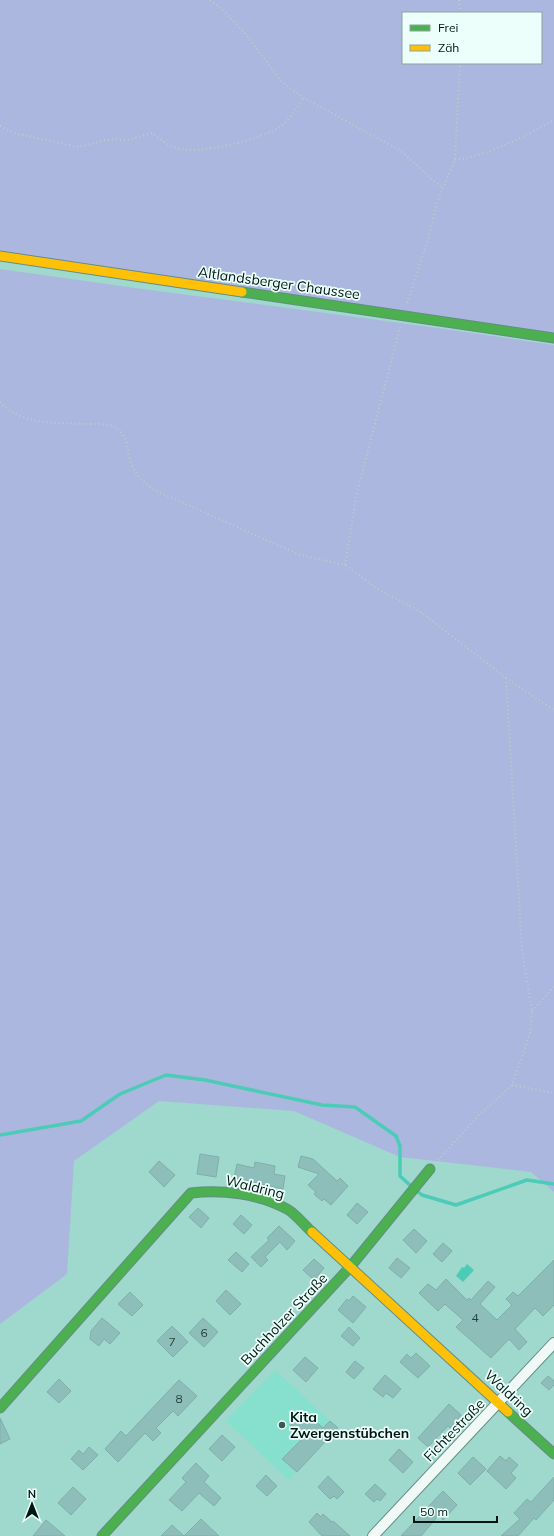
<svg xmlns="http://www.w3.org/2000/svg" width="554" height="1536" font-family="Mulish,sans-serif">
<rect width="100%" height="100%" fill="#9fd8cc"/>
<path fill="#86e0cd" d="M275 1370 338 1428 289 1480 226 1421Z"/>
<g fill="#acb7df" fill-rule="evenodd">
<path d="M0 0H554V334L0 251ZM403 13H541V63H403Z"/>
<path d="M0 269C185 296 370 317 554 345V1192L531 1172 400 1157 294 1111 159 1101 74 1161 67 1274 0 1324Z"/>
</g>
<path fill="#4cccb7" d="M467 1264 474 1270 463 1282 456 1276 462 1267 464 1268Z"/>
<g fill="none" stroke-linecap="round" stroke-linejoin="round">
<g stroke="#4cccb7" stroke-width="3.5">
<path d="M0 1135 81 1121 120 1094 166 1075 205 1080 322 1105 355 1107 396 1136 400 1146V1176L412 1187"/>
<path d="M417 1191 422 1195 456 1205 527 1180 554 1184"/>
</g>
</g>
<g fill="#8ebeb9" stroke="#7fafab">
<path d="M200 1154 219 1157 216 1177 197 1174Z"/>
<path d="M301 1156 313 1159 337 1181 340 1178 348 1186 331 1205 324 1199 322 1201 314 1194 316 1192 308 1185 319 1174 298 1167Z"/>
<path d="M159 1161 175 1175 164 1187 149 1172Z"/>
<path d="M255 1162 275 1166 274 1174 285 1176 283 1189 234 1178 237 1164 254 1168Z"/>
<path d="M357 1203 368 1212 357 1224 347 1215Z"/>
<path d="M198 1208 209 1218 201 1228 189 1217Z"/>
<path d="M241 1215 252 1225 244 1234 233 1224Z"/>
<path d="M279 1226 295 1241 287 1250 280 1242 265 1257 268 1260 261 1267 251 1257 269 1240 267 1238Z"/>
<path d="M414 1229 427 1241 416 1253 403 1240Z"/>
<path d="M443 1243 452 1251 442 1262 433 1254Z"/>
<path d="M236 1252 249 1264 242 1272 228 1260Z"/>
<path d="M397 1258 410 1268 401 1278 389 1268Z"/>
<path d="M314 1259 324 1268 314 1280 303 1270Z"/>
<path d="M554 1260V1305L543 1316 535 1308 515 1329 527 1342 519 1350 509 1339 491 1358 456 1327 463 1320 445 1304 438 1311 419 1293 428 1284 436 1290 446 1279 467 1300 469 1298 471 1300 488 1281 495 1287 480 1304 497 1320 512 1305 506 1299 513 1292 518 1296Z"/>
<path d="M226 1290 241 1304 230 1315 216 1301Z"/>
<path d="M130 1292 143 1305 132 1316 118 1304Z"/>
<path d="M353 1296 366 1307 353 1323 338 1310 347 1299 349 1301Z"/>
<path d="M102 1318 120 1333 110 1344 104 1339 99 1346 90 1339 91 1331Z"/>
<path d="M203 1318 218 1332 204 1347 189 1333Z"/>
<path d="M172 1326 188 1342 173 1357 157 1341Z"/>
<path d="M349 1327 360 1338 353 1346 341 1336Z"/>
<path d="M416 1353 430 1366 418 1378 400 1362 407 1354 411 1358Z"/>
<path d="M305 1357 318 1368 306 1382 293 1370Z"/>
<path d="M355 1361 364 1368 354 1379 346 1372Z"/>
<path d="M385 1375 401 1389 393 1398 386 1393 383 1397 373 1389Z"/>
<path d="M548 1376 554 1381V1385L549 1390 541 1383Z"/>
<path d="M59 1379 71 1391 59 1403 47 1392Z"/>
<path d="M179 1380 197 1396 178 1416 173 1411 156 1428 161 1433 153 1441 145 1433 118 1462 105 1449 121 1431 126 1436Z"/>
<path d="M449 1404 461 1415 450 1428 448 1426 428 1447 418 1438Z"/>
<path d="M301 1415 308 1422 312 1418 323 1428 330 1421 338 1428 297 1472 282 1459 303 1438 290 1426Z"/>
<path d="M0 1418 10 1439 0 1444Z"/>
<path d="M222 1435 235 1447 222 1461 209 1449Z"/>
<path d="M89 1447 98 1455 83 1470 71 1459 79 1450 83 1454Z"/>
<path d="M399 1449 413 1462 403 1473 389 1460Z"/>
<path d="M500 1456 506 1461 509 1457 518 1465 511 1473 516 1478 506 1489 487 1471Z"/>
<path d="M473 1457 486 1469 470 1485 458 1473Z"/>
<path d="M196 1463 209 1476 204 1482 221 1498 214 1506 199 1493 182 1511 169 1500 186 1482 182 1478Z"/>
<path d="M266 1475 277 1486 267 1496 256 1486Z"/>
<path d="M328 1476 344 1492 337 1499 334 1496 330 1499 318 1487Z"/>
<path d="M554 1477V1500L536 1520 534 1518 518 1536H501L520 1519 514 1513 527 1499 531 1502Z"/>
<path d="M375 1484 386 1494 380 1501 377 1499 374 1502 365 1494Z"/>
<path d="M73 1487 86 1499 71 1515 58 1503Z"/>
<path d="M443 1491 457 1505 443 1520 439 1515 421 1536H401Z"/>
<path d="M317 1513 321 1517 323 1514 332 1522 333 1521 350 1536H322L309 1522Z"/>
<path d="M201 1519 219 1536H161L172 1525 184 1536Z"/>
<path d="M46 1520 65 1536H33Z"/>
</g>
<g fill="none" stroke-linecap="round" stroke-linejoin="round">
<defs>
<path id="street" d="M373 1536 554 1343"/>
<g id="fast">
<path d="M242 292 554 338"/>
<path d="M0 1408 191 1193C222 1189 259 1194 287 1209 296 1214 304 1225 312 1232"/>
<path d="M508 1412 554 1454"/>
<path d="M102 1536 351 1266 430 1169"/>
</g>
<g id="slow">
<path d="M0 256 242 292"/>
<path d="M312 1232 508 1412"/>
</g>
</defs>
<use href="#street" stroke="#638d85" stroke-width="12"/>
<use href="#fast" stroke="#638d85" stroke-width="11"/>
<use href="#slow" stroke="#638d85" stroke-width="11"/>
<g stroke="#bcccc9" stroke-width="2" stroke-dasharray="1 3" stroke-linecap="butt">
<path d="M210 0 224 11 244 32 281 81 304 98 401 151 442 188"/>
<path d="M459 0 460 13"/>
<path d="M0 126 14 133 78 147 110 139 128 140 152 133C159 138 167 145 176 148 199 155 263 140 282 125 291 118 297 107 304 98"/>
<path d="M455 160C491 155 522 137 554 120"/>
<path d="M407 303 427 243 437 202 455 160 460 63"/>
<path d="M0 402C20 425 59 423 86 424 95 424 109 423 116 428 130 437 126 450 131 463 135 475 145 483 154 490L300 555 345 565 376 588 421 612 506 678 554 710"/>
<path d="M345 565 356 497 400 327"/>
<path d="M532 1011 554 987"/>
<path d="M512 1085 554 1093"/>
<path d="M438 1160 479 1115 512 1085 530 1033 532 1011 522 949 506 678"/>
</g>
<use href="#street" stroke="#f1f9f7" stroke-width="10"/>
<use href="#fast" stroke="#4caf50" stroke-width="9"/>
<use href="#slow" stroke="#ffc107" stroke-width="9"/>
</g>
<circle fill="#385a52" stroke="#ecfffa" stroke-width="1.5" cx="282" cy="1425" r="4"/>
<g text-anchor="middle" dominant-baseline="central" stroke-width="3.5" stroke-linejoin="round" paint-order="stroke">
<g font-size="12" fill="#24403b">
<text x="475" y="1317">4</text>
<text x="204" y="1332">6</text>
<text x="172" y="1341">7</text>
<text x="179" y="1398">8</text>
</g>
<g font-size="14" fill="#011611" stroke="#ecfffa">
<text transform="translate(279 283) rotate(8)">Altlandsberger Chaussee</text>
<text transform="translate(255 1187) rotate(14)">Waldring</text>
<text transform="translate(284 1319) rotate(-47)">Buchholzer Straße</text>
<text transform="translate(509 1393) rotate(43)">Waldring</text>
<text transform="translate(454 1430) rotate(-46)">Fichtestraße</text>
</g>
<g font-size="14" font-weight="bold" fill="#011611" stroke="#ecfffa" text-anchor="start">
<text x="290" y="1417">Kita<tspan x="290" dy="16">Zwergenstübchen</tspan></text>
</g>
</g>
<rect x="402" y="12" width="140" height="52" fill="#ecfffa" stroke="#8ea29d"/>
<rect x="410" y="25" width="20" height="6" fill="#4caf50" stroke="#8ea29d"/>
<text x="438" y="32" font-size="12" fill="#011611">Frei</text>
<rect x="410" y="45" width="20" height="6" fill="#ffc107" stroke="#8ea29d"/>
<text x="438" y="52" font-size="12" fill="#011611">Zäh</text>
<g transform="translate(32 1504)" stroke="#ecfffa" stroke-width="3" paint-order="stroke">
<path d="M0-3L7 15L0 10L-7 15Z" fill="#011611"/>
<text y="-6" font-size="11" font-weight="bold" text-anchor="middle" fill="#011611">N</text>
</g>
<path d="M414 1516v6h83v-6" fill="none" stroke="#011611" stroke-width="2"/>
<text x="420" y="1516" font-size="12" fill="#011611" stroke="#ecfffa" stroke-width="3" paint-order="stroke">50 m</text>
</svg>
